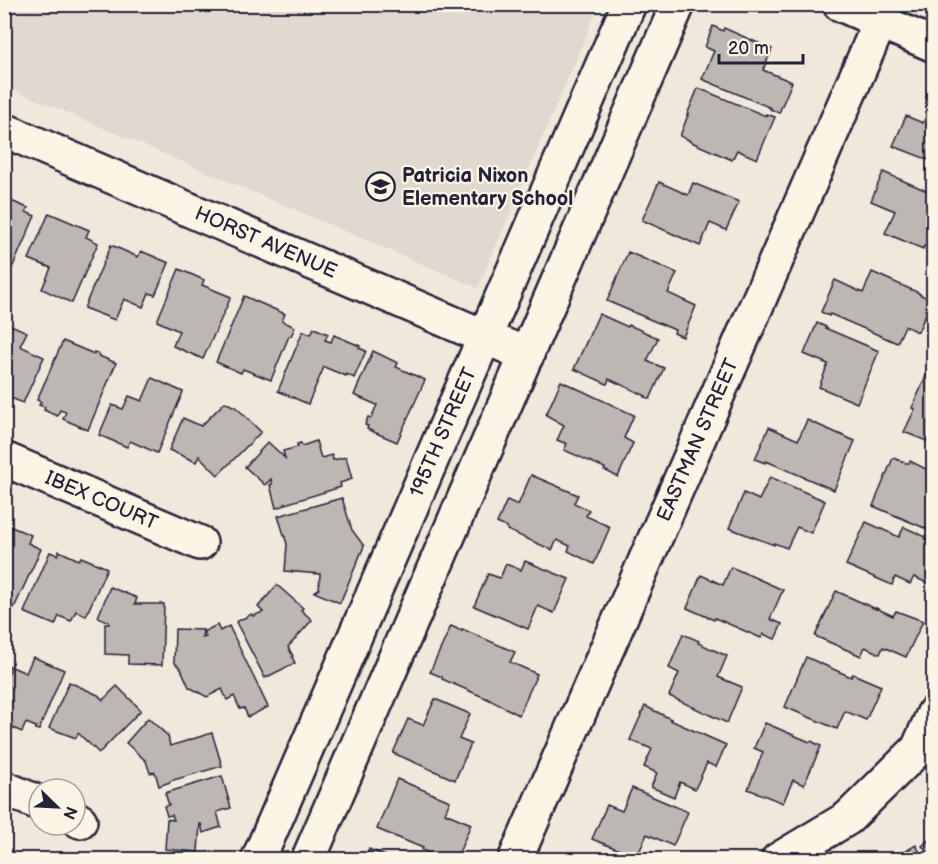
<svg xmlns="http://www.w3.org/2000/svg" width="938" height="864" font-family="'Balsamiq Sans',sans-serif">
<rect width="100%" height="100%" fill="#efe8db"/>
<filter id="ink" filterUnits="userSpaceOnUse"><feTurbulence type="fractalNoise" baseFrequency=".0167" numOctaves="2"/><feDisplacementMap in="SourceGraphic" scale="12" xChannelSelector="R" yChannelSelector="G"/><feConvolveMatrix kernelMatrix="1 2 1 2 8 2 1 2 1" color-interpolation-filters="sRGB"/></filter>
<g filter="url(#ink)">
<path fill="#e0d9cf" d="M4 5 5 4 599 5 478 288 5 86Z"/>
<g fill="#bcb7b3" stroke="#22223b" stroke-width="1.5">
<path d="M713 26 723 31 724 28 772 49 763 70 792 82 779 113 770 109 771 108 702 79 714 51 705 47Z"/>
<path d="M698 88 766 116V114L775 117 757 159 737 150 732 160 689 141V140L680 136 688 115H687Z"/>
<path d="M934 98V162L893 146 906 116 923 123Z"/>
<path d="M883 172 934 194V244L931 249 924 246 923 249 885 233 895 211 871 201Z"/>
<path d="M659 182 688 195 693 183 739 202 726 230 710 223 700 246 642 220Z"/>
<path d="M4 195 7 196 6 199 28 208 26 212 35 216 9 275 4 273Z"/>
<path d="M49 213 89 230 86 237 98 243 72 303 42 289 51 268 29 259Z"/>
<path d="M111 245 138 257 141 251 169 263 155 295 149 293 143 307 124 299 115 320 84 308Z"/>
<path d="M628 252 677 273 668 293 696 306 683 337 674 333 675 330 607 301Z"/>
<path d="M179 269 204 280 202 285 231 297 203 359 173 346 179 331 157 321Z"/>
<path d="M872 272 919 293V294L932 300 918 332 905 326 897 343 830 314 829 316 821 312 835 280 863 293Z"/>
<path d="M244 296 285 314 282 321 295 327 291 336H289L271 380 243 369 241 373 216 362Z"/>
<path d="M599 314 628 327 629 325 658 338 647 361 664 368 650 399 645 397 646 396 609 379 607 384 574 369Z"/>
<path d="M4 322 27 332 20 346 44 357 23 403 4 395Z"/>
<path d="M817 323 826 327 825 328 879 351 857 403 819 387 828 364 804 354Z"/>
<path d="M314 328 328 334 325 340 331 342 334 335 360 346 359 348 366 351 354 378 347 374 346 376 324 367 308 404 278 391 303 331 311 334Z"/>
<path d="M63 341 94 354V352L100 355 99 356 116 363 88 430 63 419 66 412 60 410 57 416 44 410 45 407 39 405 41 402 37 400Z"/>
<path d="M373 351 398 363 396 367 425 380 397 442 367 429 368 426 365 425 368 417 371 418 377 405 354 395Z"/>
<path d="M931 373 934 374V444L904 432 915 409 912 408 927 374 930 376Z"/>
<path d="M152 378 183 392 157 453 130 441 127 447 99 435 112 405 123 409 129 396 142 401Z"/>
<path d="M561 381 634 415 624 438 633 443 618 477 604 470 605 468 564 450 567 444 557 440 564 425 546 415Z"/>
<path d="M225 402 237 408 261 432 218 475 199 456 196 462 169 450 183 418 201 426Z"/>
<path d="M807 420 855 441 834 490 766 461 765 463 755 459 769 427 798 440Z"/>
<path d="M316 441 321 458 332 455 333 460 346 457 352 479 340 483 341 487 285 504 286 505 276 508 270 485 272 484 271 479 265 485 245 467 268 442 285 458 283 451 298 447 297 444 301 443 302 446Z"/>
<path d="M893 458 906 463H909L910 461 934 473V532L873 506Z"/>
<path d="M531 475 578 495 574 503 589 510 586 516 610 527 594 564 568 551 570 546 557 540 552 550 507 530 508 528 497 523 507 500 518 505Z"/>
<path d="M770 477 825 501 811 533 797 527 787 548 774 543V545L729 528 744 493 759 500Z"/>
<path d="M342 498 352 530 364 546 340 603 314 592 319 589 320 574 285 571 287 544 278 516Z"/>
<path d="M866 522 899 537 904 527 926 537 925 539 934 543V586L914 577 910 584 895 577 892 585 846 565Z"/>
<path d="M4 524 31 535 28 543 41 549 14 608 4 603Z"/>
<path d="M59 551 79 560 81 557 107 568 86 616 76 611 71 621 59 616 55 625 24 612 50 552 58 555Z"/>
<path d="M525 561 569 579 554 613 538 606 528 629 474 606 488 574 500 578 506 564 521 570Z"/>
<path d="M731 567 783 590 770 619 782 624 775 639 763 634 761 638 715 618 714 620 687 608 701 575 723 585Z"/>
<path d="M277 585 303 608 301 610 312 620 288 647 293 656 292 657 295 663 265 678 236 622 252 614 253 616 263 612 258 607Z"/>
<path d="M110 587 137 598 135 604H164L162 665 128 664V655L105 654V624H109V622L98 617Z"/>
<path d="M836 591 876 609V608L893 616 896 611 923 621 906 657 883 647 880 654 865 647 861 656 815 636Z"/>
<path d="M217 625 220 631 229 626 268 707 248 717 244 708 240 709 234 696 227 700 222 689 207 697 189 687 181 669 174 662 175 629 203 630 202 638 206 637 203 632Z"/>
<path d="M451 626 462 631V629L515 652 510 662 537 674 519 715 488 699 442 679V677L430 672Z"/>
<path d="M683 634 699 641 698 643 727 656 718 677 742 687 727 723 669 696 679 673 669 668Z"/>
<path d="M33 657 64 670 39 730 35 729 36 727 26 723 22 732 4 724V664L10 666 6 673 8 674 12 667 26 673Z"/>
<path d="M806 657 851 677 853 674 881 686 866 720 845 711 837 729 785 707Z"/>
<path d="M69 682 98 695 103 700 117 686 141 710 99 753 78 733 76 738 49 728Z"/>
<path d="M435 699 470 714 459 739 471 744 455 780 393 753 408 719 423 725Z"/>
<path d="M645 706 671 719 670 720 726 745 716 767 707 763 695 789 680 782 674 797 651 787 657 773 644 767 652 749 630 740Z"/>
<path d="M148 718 168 736 170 746 212 733 222 766 170 781V782L159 786 155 772 150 773 146 761 126 743Z"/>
<path d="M765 723 810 742 811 741 821 746 804 785 793 780 783 803 748 789 763 752 754 748Z"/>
<path d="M222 776 231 808 217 812 221 827 203 833 201 824H200L198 852 165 849 167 819 174 820 172 815 167 816 164 806 169 805 165 793Z"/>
<path d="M397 779 450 801 445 813 471 824 456 860H440V858L422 850 423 848 377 829Z"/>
<path d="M632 788 688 812 673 846 647 834 637 857 592 839 607 805 622 811Z"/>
<path d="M934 835V857L922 846Z"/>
<path d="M916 845 924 860H890Z"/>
<path d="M369 849 395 860H365Z"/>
</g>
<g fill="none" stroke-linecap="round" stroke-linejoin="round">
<defs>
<g id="street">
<path d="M840 4 934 45"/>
<path id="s1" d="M4 130 527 355"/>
<path id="s2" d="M4 459 200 543"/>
<path d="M4 788 39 803"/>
<path d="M75 818 80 821"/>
<path id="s3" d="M515 860 880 22"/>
<path d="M778 860 848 818 918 749 934 713"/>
</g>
<g id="secondary">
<path id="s4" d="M258 860 629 4"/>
<path d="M308 860 678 4"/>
</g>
</defs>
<use href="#street" stroke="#22223b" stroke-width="38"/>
<use href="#secondary" stroke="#22223b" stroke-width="38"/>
<use href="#street" stroke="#fcf5e5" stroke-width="33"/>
<use href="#secondary" stroke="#fcf5e5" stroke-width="33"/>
</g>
</g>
<defs>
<symbol id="school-ring" viewBox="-11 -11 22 22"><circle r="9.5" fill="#fcf5e5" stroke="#22223b" stroke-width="1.5"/><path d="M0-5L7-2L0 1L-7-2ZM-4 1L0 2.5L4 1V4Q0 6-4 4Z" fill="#22223b"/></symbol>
</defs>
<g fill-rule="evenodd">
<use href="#school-ring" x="364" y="170" width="33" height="33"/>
</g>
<g text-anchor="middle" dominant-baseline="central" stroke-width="4.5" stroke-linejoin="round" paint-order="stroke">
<g font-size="20" font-weight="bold" fill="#22223b" stroke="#fcf5e5" text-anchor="start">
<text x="402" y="176">Patricia Nixon<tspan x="402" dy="23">Elementary School</tspan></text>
</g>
<g font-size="20" fill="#22223b" stroke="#fcf5e5">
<text stroke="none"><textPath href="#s1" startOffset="285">HORST AVENUE</textPath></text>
<text stroke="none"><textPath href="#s4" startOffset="466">195TH STREET</textPath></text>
<text stroke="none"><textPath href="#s3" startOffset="458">EASTMAN STREET</textPath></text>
<text stroke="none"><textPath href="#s2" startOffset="106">IBEX COURT</textPath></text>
</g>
</g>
<rect width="938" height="864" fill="none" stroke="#fcf5e5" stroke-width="24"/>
<rect x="12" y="12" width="914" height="840" fill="none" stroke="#22223b" stroke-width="2" filter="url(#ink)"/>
<g transform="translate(57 807) rotate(114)"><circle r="28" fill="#fcf5e5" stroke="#a5a1a1" stroke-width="1.5"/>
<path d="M0-4.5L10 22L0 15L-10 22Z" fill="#22223b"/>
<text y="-9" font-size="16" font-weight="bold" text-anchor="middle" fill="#22223b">N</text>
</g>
<path d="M719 54v9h84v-9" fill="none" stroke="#22223b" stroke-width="3"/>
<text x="728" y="54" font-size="18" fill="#22223b" stroke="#fcf5e5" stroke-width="4.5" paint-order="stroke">20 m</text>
</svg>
